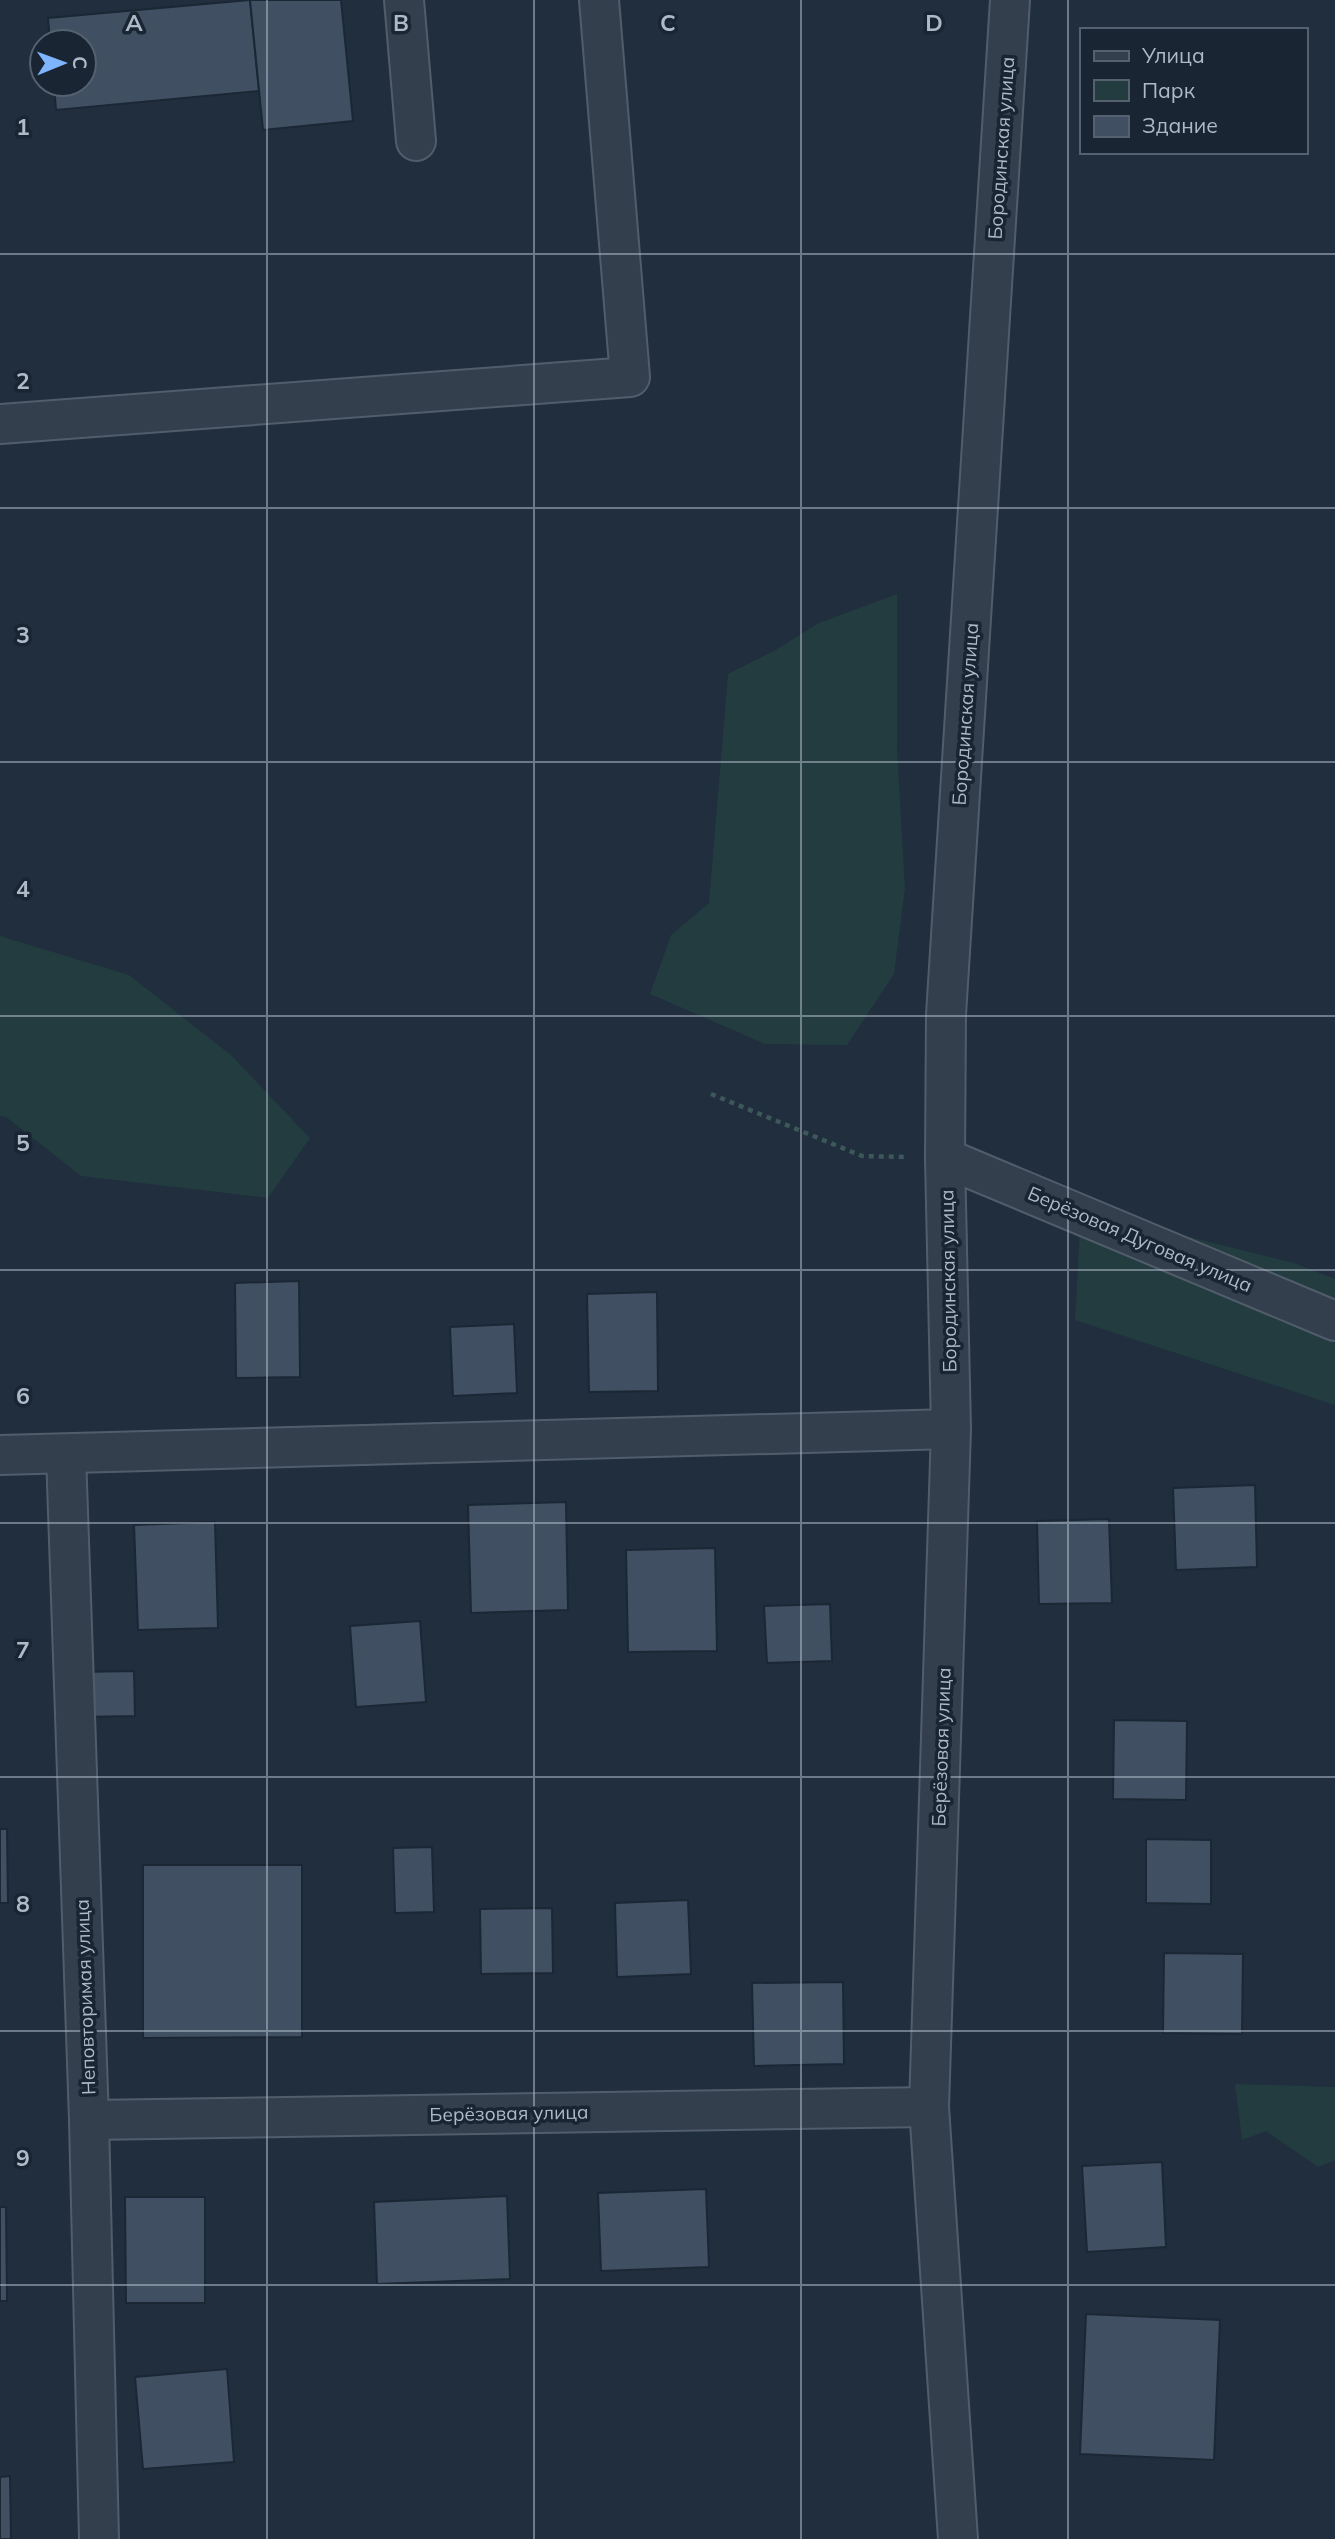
<svg xmlns="http://www.w3.org/2000/svg" width="1335" height="2539" font-family="Mulish,sans-serif">
<rect width="100%" height="100%" fill="#202e3e"/>
<g fill="#223c3f">
<path d="M897 594V750L905 889 894 974 847 1045 765 1044 650 994 671 935 709 903 728 674 777 649 819 623Z"/>
<path d="M0 936 129 975 231 1055 310 1138 268 1198 81 1176 6 1117 0 1116Z"/>
<path d="M1081 1210 1294 1263 1335 1279V1405L1075 1320Z"/>
<path d="M1235 2084 1335 2087V2160L1318 2167 1266 2131 1242 2140Z"/>
</g>
<g fill="#405062" stroke="#1b2734" stroke-width="2">
<path d="M250 0 259 91 56 110 54 84H84V42H50L48 18Z"/>
<path d="M250 0H341L353 121 263 130Z"/>
<path d="M299 1281 300 1377 236 1378 235 1283Z"/>
<path d="M657 1292 658 1391 589 1392 587 1294Z"/>
<path d="M514 1324 517 1393 453 1396 450 1327Z"/>
<path d="M1255 1485 1257 1567 1176 1570 1173 1488Z"/>
<path d="M566 1502 568 1610 471 1613 468 1505Z"/>
<path d="M1109 1519 1112 1603 1039 1604 1037 1521Z"/>
<path d="M215 1522 218 1628 138 1630 134 1525Z"/>
<path d="M715 1548 717 1651 628 1652 626 1550Z"/>
<path d="M830 1604 832 1661 767 1663 764 1606Z"/>
<path d="M420 1621 426 1702 356 1707 350 1626Z"/>
<path d="M134 1671 135 1716 80 1717 79 1672Z"/>
<path d="M1114 1720 1187 1721 1186 1800 1113 1799Z"/>
<path d="M0 1829H7L8 1903H0Z"/>
<path d="M1146 1839 1211 1840V1904L1146 1903Z"/>
<path d="M432 1847 434 1912 395 1913 393 1848Z"/>
<path d="M143 1865H302V2037L143 2038Z"/>
<path d="M688 1900 691 1974 617 1977 615 1903Z"/>
<path d="M552 1908 553 1973 481 1974 480 1909Z"/>
<path d="M1164 1953 1243 1954 1242 2034 1163 2033Z"/>
<path d="M843 1982 844 2064 754 2066 752 1983Z"/>
<path d="M1162 2162 1166 2247 1087 2252 1082 2166Z"/>
<path d="M706 2189 709 2267 601 2271 598 2193Z"/>
<path d="M507 2196 510 2279 377 2284 374 2202Z"/>
<path d="M125 2197H205V2303H126Z"/>
<path d="M0 2207H6L7 2301H0Z"/>
<path d="M1086 2314 1220 2320 1214 2460 1080 2454Z"/>
<path d="M227 2369 234 2462 143 2469 135 2377Z"/>
<path d="M10 2476 11 2539H0V2477Z"/>
</g>
<g fill="none" stroke-linecap="round" stroke-linejoin="round">
<defs>
<g id="minor">
<path d="M404 0 416 141"/>
<path d="M0 424 630 377 599 0"/>
<path d="M945 1158 1335 1321"/>
<path d="M66 1454 89 2120 99 2539"/>
<path d="M0 1455 951 1429"/>
<path d="M89 2120 929 2107"/>
<path d="M958 2539 929 2107 951 1429 945 1158 946 1015 1010 0"/>
</g>
</defs>
<use href="#minor" stroke="#525d6b" stroke-width="42"/>
<path stroke="#3d5859" stroke-width="4.5" stroke-dasharray="5 5" stroke-linecap="butt" d="M711 1094 862 1156 905 1157"/>
<use href="#minor" stroke="#343f4e" stroke-width="38"/>
</g>
<path fill="none" stroke="#afbac9" stroke-width="2" stroke-opacity="0.55" d="M267 0V2539M534 0V2539M801 0V2539M1068 0V2539M0 254H1335M0 508H1335M0 762H1335M0 1016H1335M0 1270H1335M0 1523H1335M0 1777H1335M0 2031H1335M0 2285H1335"/>
<g text-anchor="middle" dominant-baseline="central" stroke-width="7" stroke-linejoin="round" paint-order="stroke">
<g font-size="19" fill="#afbac9" stroke="#192532">
<text transform="translate(1001 148) rotate(-86)">Бородинская улица</text>
<text transform="translate(965 714) rotate(-86)">Бородинская улица</text>
<text transform="translate(1140 1239) rotate(23)">Берёзовая Дуговая улица</text>
<text transform="translate(948 1281) rotate(-91)">Бородинская улица</text>
<text transform="translate(941 1747) rotate(-88)">Берёзовая улица</text>
<text transform="translate(85 1997) rotate(-92)">Неповторимая улица</text>
<text transform="translate(509 2113) rotate(-1)">Берёзовая улица</text>
</g>
</g>
<g font-size="23" text-anchor="middle" font-weight="bold" fill="#afbac9" stroke="#192532" stroke-width="7" stroke-linejoin="round" paint-order="stroke">
<text x="134" y="31">A</text>
<text x="401" y="31">B</text>
<text x="668" y="31">C</text>
<text x="934" y="31">D</text>
<text x="23" y="135">1</text>
<text x="23" y="389">2</text>
<text x="23" y="643">3</text>
<text x="23" y="897">4</text>
<text x="23" y="1151">5</text>
<text x="23" y="1404">6</text>
<text x="23" y="1658">7</text>
<text x="23" y="1912">8</text>
<text x="23" y="2166">9</text>
</g>
<rect x="1080" y="28" width="228" height="126" fill="#192532" stroke="#55616e" stroke-width="2"/>
<rect x="1094" y="51" width="35" height="10" fill="#343f4e" stroke="#55616e" stroke-width="2"/>
<text x="1142" y="63" font-size="21" fill="#afbac9">Улица</text>
<rect x="1094" y="80" width="35" height="21" fill="#223c3f" stroke="#55616e" stroke-width="2"/>
<text x="1142" y="98" font-size="21" fill="#afbac9">Парк</text>
<rect x="1094" y="116" width="35" height="21" fill="#405062" stroke="#55616e" stroke-width="2"/>
<text x="1142" y="133" font-size="21" fill="#afbac9">Здание</text>
<g transform="translate(63 63) rotate(89)"><circle r="33" fill="#192532" stroke="#55616e" stroke-width="2"/>
<path d="M0-5L12 26L0 18L-12 26Z" fill="#7fb5ff"/>
<text y="-10" font-size="19" font-weight="bold" text-anchor="middle" fill="#afbac9">С</text>
</g>
</svg>
